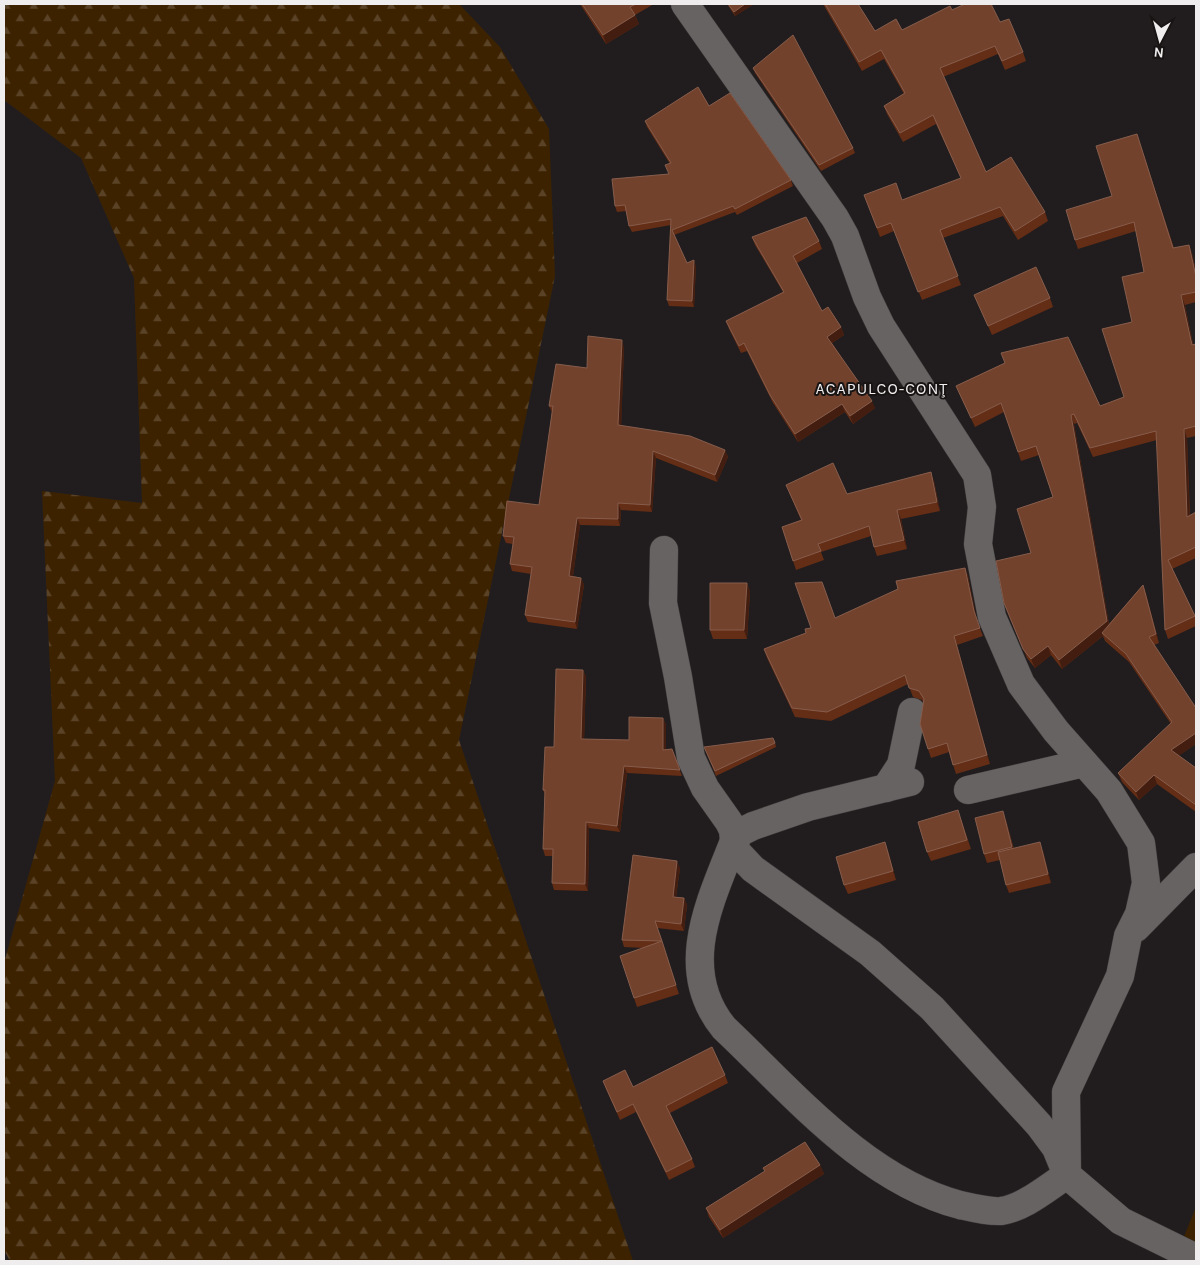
<svg xmlns="http://www.w3.org/2000/svg" width="1200" height="1265" font-family="Karla,sans-serif">
<defs>
<pattern id="forest-firs" width="22" height="20" patternUnits="userSpaceOnUse" patternTransform="scale(1.25)"><rect width="22" height="20" fill="#3d2200"/><path d="M5 1l3.5 6h-7zM16 11l3.5 6h-7z" fill="#594226"/></pattern>
</defs>
<rect width="100%" height="100%" fill="#211d1e"/>
<path fill="#3d2200" d="M1196 1207V1261H1174Z"/>
<path fill="url(#forest-firs)" d="M4 4H459L500 47 549 129 555 276 459 740 633 1261H10L4 1250V963L55 781 42 491 142 503 134 278 81 158 4 100Z"/>
<g fill="none" stroke-linecap="round" stroke-linejoin="round">
<defs>
<g id="minor">
<path d="M685 4 835 218 845 236 867 297 881 326 977 475 982 507 978 544 992 617 1021 684 1056 731 1109 791 1141 843 1146 883 1139 914 1128 936 1120 976 1066 1092 1067 1175 1121 1221 1196 1258"/>
<path d="M664 550 663 603 678 677 691 758 705 788 729 822 733 830 734 841 741 832 753 826 808 807 910 782"/>
<path d="M886 788 901 765 912 712"/>
<path d="M968 790 1084 763"/>
<path d="M734 841 737 852 753 869 870 953 932 1008 1039 1125 1056 1148 1067 1175C1048 1187 1024 1208 1001 1211 988 1212 973 1208 960 1205 865 1180 793 1093 724 1028 676 969 710 902 734 841Z"/>
<path d="M1136 928 1196 867"/>
</g>
</defs>
<use href="#minor" stroke="#3d3a3b" stroke-width="29"/>
<use href="#minor" stroke="#686363" stroke-width="28"/>
</g>
<g fill="#642d16">
<path d="M580 4H654L635 15 639 24 606 44Z"/>
<path d="M727 4H754L735 16Z"/>
<path d="M823 4H858L875 31 902 30 952 10 1000 22 1023 52 1026 61 1005 70 998 54 943 77 986 172 1045 212 1048 221 1018 240 1003 216 943 238 961 285 922 300 894 231 880 237 864 195 902 200 961 178 936 124 903 142 887 114 884 106 904 94 884 59 862 71Z"/>
<path d="M753 68 853 148 855 153 821 171 755 73Z"/>
<path d="M709 106 791 180 793 186 737 215 735 212 674 235 687 263 696 266 694 307 669 306 667 300 671 225 632 232 629 226 627 211 617 212 615 206 669 174 670 164 647 127 645 121Z"/>
<path d="M1137 134 1174 248 1189 245 1192 254 1196 271V302L1185 305 1193 344H1196V436L1187 438 1190 515 1196 512V558L1172 569 1195 616 1196 621V626L1168 639 1165 630 1157 440 1093 457 1077 423 1074 424 1109 624 1143 585 1146 594 1159 643 1154 645 1196 744 1178 756 1196 768V812L1157 784 1139 800 1122 782 1118 773 1171 724 1129 662 1105 641 1103 636 1062 669 1051 655 1035 668 1027 658 1004 603 1031 553 1053 497 1039 455 1021 461 1004 412 975 427 960 395 956 386 1005 363 1001 353 1100 406 1124 397 1132 322 1144 272 1136 231 1078 249 1075 240 1112 196Z"/>
<path d="M752 237 819 241 822 249 797 263 822 311 841 327 844 335 832 343 875 408 853 424 845 412 798 442 773 403 747 351 741 353 729 329 726 321 783 292 755 245Z"/>
<path d="M974 295 1050 298 1053 307 992 335Z"/>
<path d="M624 347 621 426 725 450 728 457 717 482 656 458 652 512 621 510 620 526 580 525 573 576 581 578 584 585 577 629 528 622 525 615 531 574 512 571 510 564 513 544 506 543 503 536 539 505 552 412 549 406 587 368Z"/>
<path d="M934 481 940 511 901 519 907 549 877 556 874 547 871 536 821 552 824 560 796 570 782 527 801 520 786 485 847 494Z"/>
<path d="M965 568 968 576 976 618 983 636 957 645 990 764 956 774 949 752 931 758 928 749 923 702 922 700 913 697 908 684 831 721 795 717 767 658 764 649 806 633 811 628Z"/>
<path d="M747 583 750 592 747 639H713L710 630Z"/>
<path d="M583 670 586 677 584 739 629 740 663 718 666 725V750L672 749 682 776 627 773 620 832 589 828 588 891 554 890 552 883 553 856H545L543 849 545 794 543 790 554 747Z"/>
<path d="M775 742 776 747 716 776 706 751Z"/>
<path d="M961 819 971 849 931 861 927 852Z"/>
<path d="M1006 820 1014 849 1043 851 1051 883 1009 893 1006 885 1000 860 987 863 984 854Z"/>
<path d="M888 851 896 880 848 894 844 885Z"/>
<path d="M680 868 676 897 684 898 687 905 684 931 657 928 679 994 637 1007 634 998 644 948 624 947 622 940Z"/>
<path d="M725 1075 728 1083 670 1113 692 1159 695 1167 669 1180 636 1112 620 1120 606 1089 603 1081 633 1087Z"/>
<path d="M820 1165 824 1174 723 1238 709 1217 706 1208 765 1171 763 1168Z"/>
</g>
<g fill="#431e10">
<path d="M745 4H754L735 16 734 12Z"/>
<path d="M635 15 639 24 606 44 603 35Z"/>
<path d="M1189 245 1192 254 1196 271V277Z"/>
<path d="M694 260 696 266 694 307 692 301Z"/>
<path d="M1181 295 1185 305 1195 354 1192 345Z"/>
<path d="M841 327 844 335 830 344 827 337Z"/>
<path d="M622 340 624 347 621 432 618 425Z"/>
<path d="M872 401 875 408 853 424 850 416Z"/>
<path d="M842 404 845 412 798 442 795 434Z"/>
<path d="M1071 415 1074 424 1110 630 1102 633 1103 636 1062 669 1059 660Z"/>
<path d="M1184 429 1187 438 1190 526 1187 517Z"/>
<path d="M725 450 728 457 717 482 715 475Z"/>
<path d="M653 451 656 458 652 512 650 505Z"/>
<path d="M931 472 934 481 940 511 937 502Z"/>
<path d="M618 503 621 510 620 526 618 519Z"/>
<path d="M897 510 901 519 907 549 904 540Z"/>
<path d="M577 518 580 525 572 583 569 576Z"/>
<path d="M965 568 968 576 977 620 974 611Z"/>
<path d="M581 578 584 585 577 629 575 622Z"/>
<path d="M747 583 750 592 747 639 744 630Z"/>
<path d="M1143 585 1146 594 1159 643 1156 634Z"/>
<path d="M954 636 957 645 990 764 987 755Z"/>
<path d="M1048 646 1051 655 1035 668 1031 659Z"/>
<path d="M583 670 586 677 584 745 581 739Z"/>
<path d="M663 718 666 725V757L663 750Z"/>
<path d="M1196 733V744L1174 759 1171 750Z"/>
<path d="M624 766 627 773 620 832 617 826Z"/>
<path d="M1154 775 1157 784 1139 800 1136 792Z"/>
<path d="M1003 811 1006 820 1015 856 1012 847Z"/>
<path d="M586 822 589 828 588 891 585 884Z"/>
<path d="M885 842 888 851 896 880 893 871Z"/>
<path d="M1040 842 1043 851 1051 883 1048 874Z"/>
<path d="M677 861 680 868 675 904 673 897Z"/>
<path d="M684 898 687 905 684 931 681 924Z"/>
<path d="M820 1165 824 1174 723 1238 720 1230Z"/>
</g>
<g fill="#73422d" stroke="#865d4c">
<path d="M582 4H636L630 7 635 15 603 35Z"/>
<path d="M728 4H745L734 12Z"/>
<path d="M825 4H858L875 31 896 19 902 30 950 6 952 10 965 4H991L1000 22 1009 19 1023 52 1002 61 995 46 940 68 986 172 1011 157 1045 212 1015 231 1000 207 940 230 958 276 918 292 891 223 877 228 864 195 896 183 902 200 961 178 933 115 900 133 884 106 905 93 881 50 859 62Z"/>
<path d="M793 35 853 148 819 165 753 68Z"/>
<path d="M698 87 709 106 730 93 791 180 735 209 733 206 672 230 687 263 694 260 692 301 667 300 671 219 629 226 625 205 615 206 612 179 669 174 665 165 671 163 645 121Z"/>
<path d="M1137 134 1173 248 1189 245 1196 277V292L1181 295 1192 345 1196 344V426L1184 429 1187 517 1196 512V547L1168 560 1195 616 1165 630 1156 431 1090 448 1074 414 1071 415 1107 621 1059 660 1048 646 1031 659 1023 649 1004 603 996 561 1031 553 1017 509 1053 497 1036 446 1018 452 1001 403 971 418 956 386 1005 363 1001 353 1068 337 1100 406 1124 397 1102 329 1132 322 1122 277 1144 272 1134 222 1075 240 1066 210 1112 196 1096 146Z"/>
<path d="M806 217 819 241 793 256 822 311 828 307 841 327 827 337 872 401 850 416 842 404 795 434 770 395 744 343 739 346 726 321 784 292 752 237Z"/>
<path d="M1036 267 1050 298 988 326 974 295Z"/>
<path d="M588 336 622 340 618 425 690 436 725 450 715 475 653 451 650 505 618 503V519L577 518 569 576 581 578 575 622 525 615 532 567 510 564 514 537 503 536 507 501 539 505 553 406H549L556 364 587 368Z"/>
<path d="M833 463 847 494 931 472 937 502 897 510 904 540 874 547 869 526 818 544 821 551 793 561 782 527 802 520 786 485Z"/>
<path d="M965 568 974 611 980 628 954 636 987 755 953 765 947 743 928 749 920 724 924 699 919 691 909 688 905 675 827 712 792 708 764 649 806 633 805 629 811 628 795 583 822 582 835 618 898 589 896 581Z"/>
<path d="M710 583H747L744 630H710Z"/>
<path d="M1143 585 1156 634 1149 637 1196 708V733L1171 750 1196 768V805L1154 775 1136 792 1118 773 1172 722 1126 654 1102 633Z"/>
<path d="M556 669 583 670 581 739 629 740V717L663 718V750L672 749 680 770 624 766 617 826 586 822 585 884 552 883 553 849H543L545 790H543L545 747H554Z"/>
<path d="M773 738 775 743 715 771 704 747Z"/>
<path d="M958 810 967 840 927 852 918 822Z"/>
<path d="M1003 811 1012 847 984 854 975 818Z"/>
<path d="M885 842 893 871 844 885 836 857Z"/>
<path d="M1040 842 1048 874 1006 885 998 852Z"/>
<path d="M633 855 677 861 673 897 684 898 681 924 655 921 662 941 622 940Z"/>
<path d="M662 941 676 985 634 998 620 956Z"/>
<path d="M712 1047 725 1075 666 1106 692 1159 666 1172 633 1104 617 1112 603 1081 625 1070 633 1087Z"/>
<path d="M805 1142 820 1165 720 1230 706 1208 765 1171 763 1168Z"/>
</g>
<g text-anchor="middle" dominant-baseline="central" stroke-width="4" stroke-linejoin="round" paint-order="stroke">
<g font-size="16" letter-spacing="1" fill="#f0edee" stroke="#181414">
<text x="882" y="388">ACAPULCO-CONŢ</text>
</g>
</g>
<rect width="1200" height="1265" fill="none" stroke="#f0edee" stroke-width="10"/>
<g transform="translate(1160 40) rotate(186)" stroke="#181414" stroke-width="4" paint-order="stroke">
<path d="M0-4L9 19L0 12L-9 19Z" fill="#f0edee"/>
<text y="-8" font-size="14" font-weight="bold" text-anchor="middle" fill="#f0edee">N</text>
</g>
</svg>
